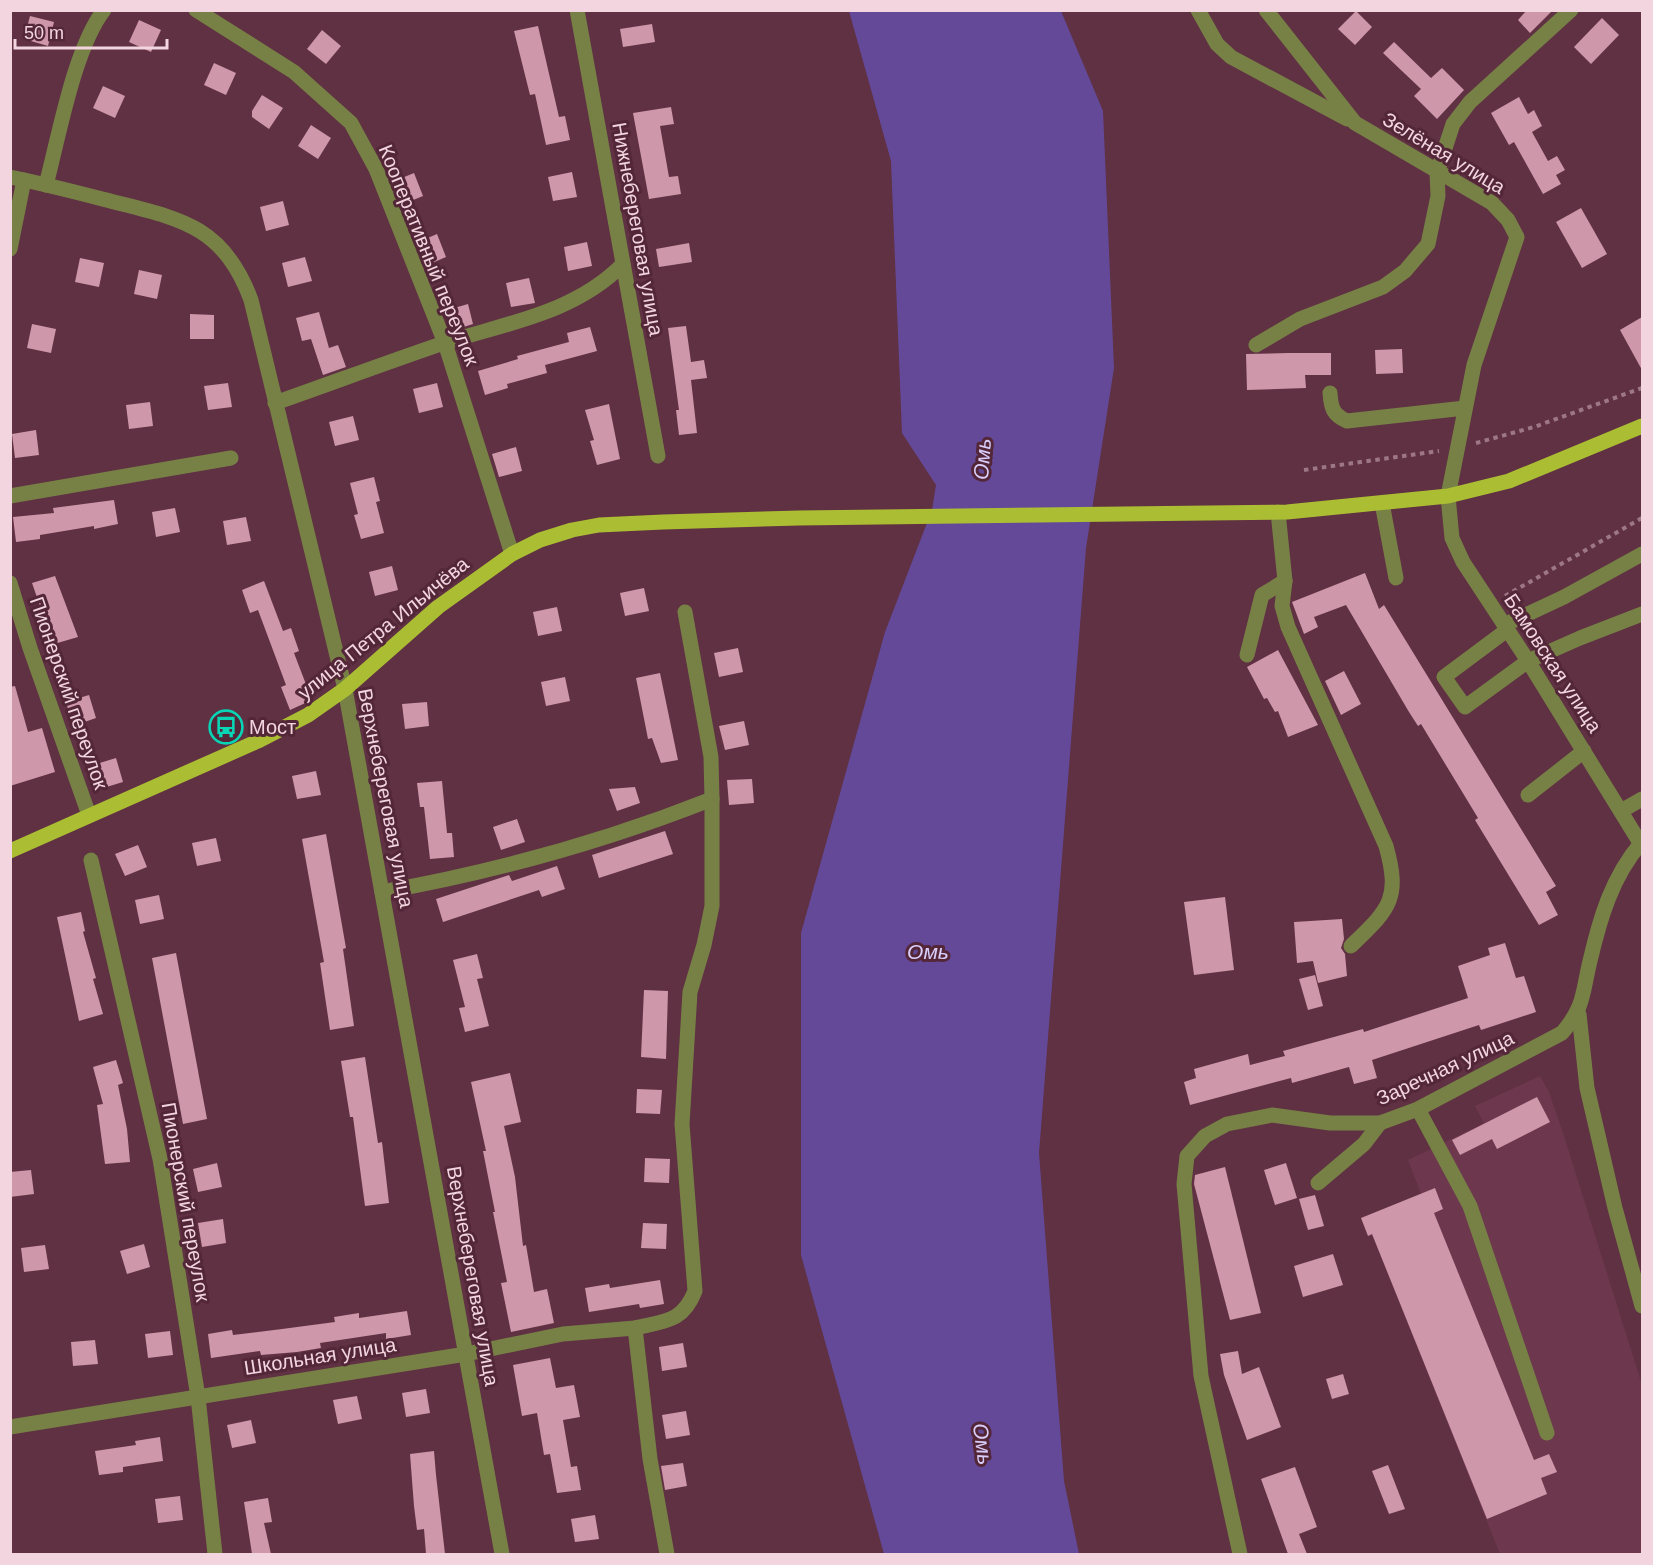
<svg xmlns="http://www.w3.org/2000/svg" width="1653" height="1565" font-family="Helvetica,sans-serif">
<rect width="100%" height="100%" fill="#5f3142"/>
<path fill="#6d384d" d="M1540 1076 1549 1092 1564 1136 1642 1385V1554H1500L1372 1235 1368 1236 1421 1194 1408 1160 1484 1123 1475 1106Z"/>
<path fill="#644999" d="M849 11H1061L1103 111 1114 368 1086 548 1039 1153 1064 1481 1079 1554H884L801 1255V933L885 632 932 510 936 485 902 433 891 161Z"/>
<g fill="#ce97aa">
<path d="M1527 10H1553L1530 33 1518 20Z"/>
<path d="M1356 11 1372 27 1355 45 1338 29Z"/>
<path d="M30 16 54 22 48 46 24 39Z"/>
<path d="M1602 18 1619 35 1591 64 1574 47Z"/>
<path d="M139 20 161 30 151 52 129 42Z"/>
<path d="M652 24 655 42 623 47 620 29Z"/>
<path d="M538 26 559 117 565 116 570 140 546 145 535 94 530 95 514 31Z"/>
<path d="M322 30 341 46 326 64 307 49Z"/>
<path d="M1394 42 1431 78 1442 68 1464 90 1437 119 1414 96 1421 89 1383 53Z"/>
<path d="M214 63 236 73 226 95 204 85Z"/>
<path d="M103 86 125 96 115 118 93 108Z"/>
<path d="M262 95 283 108 269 129 252 117V111Z"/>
<path d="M1519 97 1528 114 1534 110 1542 126 1532 132 1548 161 1557 156 1565 170 1556 175 1561 184 1543 194 1514 142 1509 145 1491 113Z"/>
<path d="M671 107 674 124 660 126 669 177 678 176 681 194 649 199 633 113Z"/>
<path d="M311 125 331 138 318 159 298 146Z"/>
<path d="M572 172 577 197 553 201 548 177Z"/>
<path d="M414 173 423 196 401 205 392 182Z"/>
<path d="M283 201 289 225 266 231 260 207Z"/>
<path d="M1581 208 1607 254 1582 268 1556 222Z"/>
<path d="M437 234 446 257 425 266 416 243Z"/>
<path d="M587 242 592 266 568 271 564 247Z"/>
<path d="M689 243 692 262 659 267 656 249Z"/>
<path d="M305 257 312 281 288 287 282 263Z"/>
<path d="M80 258 104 263 99 287 75 282Z"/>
<path d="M139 270 162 275 157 299 134 294Z"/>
<path d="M529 278 535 303 511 307 506 283Z"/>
<path d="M468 304 473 324 451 331 444 311Z"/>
<path d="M319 312 329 348 338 345 346 367 323 375 311 339 302 341 296 318Z"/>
<path d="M190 314 214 315V339H190Z"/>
<path d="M1642 317V370L1620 330Z"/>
<path d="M32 324 56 329 51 353 27 348Z"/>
<path d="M686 326 691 362 704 360 707 378 691 380 697 433 679 435 676 410H679L668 328Z"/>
<path d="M590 327 597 351 545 365 547 373 507 384 508 388 485 395 478 371 518 359 517 356 569 342 567 333Z"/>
<path d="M1402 349 1403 373 1376 374 1375 350Z"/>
<path d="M1288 353H1331V375H1305L1306 388 1247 390 1246 354Z"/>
<path d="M228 383 232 407 208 410 204 386Z"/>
<path d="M437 383 443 407 419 413 413 389Z"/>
<path d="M150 402 153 426 129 429 126 405Z"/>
<path d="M609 404 620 459 597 465 590 441 594 440 585 410Z"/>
<path d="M353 416 359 440 335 446 329 422Z"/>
<path d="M36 430 39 455 15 458 12 434Z"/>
<path d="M516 447 522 471 499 477 492 454Z"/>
<path d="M374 477 380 501 376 502 384 533 361 539 354 515 358 514 350 483Z"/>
<path d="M114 500 118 524 94 529V526L40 535V539L16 542 13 517 54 513 53 508Z"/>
<path d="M175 508 180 532 156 537 152 512Z"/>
<path d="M246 517 251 541 227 545 223 521Z"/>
<path d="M392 566 398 590 375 596 369 572Z"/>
<path d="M1365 573 1379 609 1384 605 1556 886 1546 892 1558 915 1539 925 1475 820 1478 818 1421 724 1418 726 1409 712 1346 605 1314 617 1318 627 1304 634 1292 602Z"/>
<path d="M55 576 78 637 54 644 43 605 40 606 32 583Z"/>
<path d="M264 581 283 631 291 628 299 651 294 653 312 700 290 710 281 687 286 685 258 610 250 613 242 590Z"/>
<path d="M644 588 649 611 625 616 620 593Z"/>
<path d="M557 607 562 631 538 636 533 612Z"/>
<path d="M738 648 743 672 719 677 714 653Z"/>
<path d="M1278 650 1318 725 1288 737 1278 711 1275 712 1267 698 1264 699 1247 667Z"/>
<path d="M1344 671 1361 704 1341 715 1325 681Z"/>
<path d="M660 673 678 760 661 763 652 738 648 739 636 678Z"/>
<path d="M565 677 570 701 546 706 541 682Z"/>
<path d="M15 686 28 732 42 728 55 772 10 786V687Z"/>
<path d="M89 695 96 718 73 726 66 702Z"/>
<path d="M427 702 429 726 405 729 402 704Z"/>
<path d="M744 721 749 745 725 750 719 726Z"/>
<path d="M116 758 123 782 100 789 93 765Z"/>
<path d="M316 771 321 795 297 799 292 776Z"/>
<path d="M752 779 754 803 729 805 727 780Z"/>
<path d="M442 781 447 833H452L454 857 430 859 424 807H420L417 783Z"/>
<path d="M635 787 640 803 617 811 609 789Z"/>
<path d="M517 819 525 842 501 850 493 827Z"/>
<path d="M665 831 673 854 599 878 592 855Z"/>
<path d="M326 834 346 948 343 949 354 1026 330 1030 320 963 324 962 302 839Z"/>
<path d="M216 838 221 861 197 866 192 843Z"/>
<path d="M138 845 147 867 125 876 115 854Z"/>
<path d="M557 866 565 889 542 897 539 890 443 922 436 899 509 875 512 881Z"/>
<path d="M159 895 164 919 140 924 135 900Z"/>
<path d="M1225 897 1234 970 1194 975 1184 902Z"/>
<path d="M81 912 85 931 83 932 96 978 93 979 103 1014 79 1021 57 917Z"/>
<path d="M1342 919 1344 939 1341 948 1345 954 1347 976 1318 983 1313 961 1297 963 1294 922Z"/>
<path d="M1505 943 1516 978 1524 976 1536 1012 1481 1030 1479 1025 1372 1060 1377 1078 1354 1084 1349 1067 1292 1083 1291 1078 1190 1105 1184 1082 1196 1078 1194 1069 1248 1054 1250 1065 1285 1056 1283 1051 1363 1029 1364 1032 1468 998 1458 966 1490 955 1488 948Z"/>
<path d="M176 953 207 1119 183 1124 152 958Z"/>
<path d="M477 954 483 978 477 979 489 1026 465 1032 459 1008 465 1007 453 960Z"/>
<path d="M1315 975 1323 1006 1308 1010 1299 979Z"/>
<path d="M644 990 668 991 666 1059 641 1057Z"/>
<path d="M365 1057 378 1143 382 1142 389 1203 365 1206 353 1117H350L341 1061Z"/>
<path d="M116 1060 123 1083 118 1085 127 1129 130 1162 105 1164 97 1105 103 1104 93 1067Z"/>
<path d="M510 1073 521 1122 504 1126 515 1177 523 1246 526 1245 534 1292 547 1289 554 1323 511 1332 501 1283 507 1282 493 1212H495L483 1151H486L471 1082Z"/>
<path d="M637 1089 662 1090 660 1114 636 1113Z"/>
<path d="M1537 1097 1550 1122 1497 1149 1492 1139 1460 1155 1452 1140Z"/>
<path d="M645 1158 670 1159 669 1183 644 1182Z"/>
<path d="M217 1163 222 1187 198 1192 193 1169Z"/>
<path d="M1286 1163 1297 1198 1275 1205 1264 1170Z"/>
<path d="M1225 1167 1261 1313 1230 1320 1194 1184 1195 1175Z"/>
<path d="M31 1170 34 1194 10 1197V1172Z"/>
<path d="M1435 1188 1443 1209 1434 1213 1534 1460 1549 1454 1557 1472 1541 1478 1547 1494 1487 1519 1372 1234 1368 1236 1361 1218Z"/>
<path d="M1315 1195 1324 1226 1308 1230 1299 1199Z"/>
<path d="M223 1219 226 1243 202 1247 198 1223Z"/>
<path d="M643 1223 667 1224 666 1249 641 1248Z"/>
<path d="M144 1244 150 1267 127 1274 120 1251Z"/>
<path d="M45 1245 49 1269 24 1272 21 1248Z"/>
<path d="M1333 1254 1343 1285 1303 1297 1294 1266Z"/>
<path d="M660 1280 664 1304 640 1308 639 1304 589 1312 585 1288 609 1284 610 1288Z"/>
<path d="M407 1311 411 1335 386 1339V1333L320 1343 321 1348 297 1352 261 1355 260 1351 211 1358 208 1334 232 1330 233 1335 282 1329 335 1322 334 1317 359 1313V1318Z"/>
<path d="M170 1331 173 1355 148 1358 145 1334Z"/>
<path d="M95 1340 98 1364 73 1366 71 1342Z"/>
<path d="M683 1343 687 1367 662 1371 659 1347Z"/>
<path d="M1238 1351 1242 1374 1259 1367 1281 1427 1247 1440 1224 1375 1220 1354Z"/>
<path d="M550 1358 556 1388 574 1385 580 1417 563 1420 571 1467 577 1466 581 1490 557 1493 550 1454 544 1455 537 1413 522 1416 513 1365Z"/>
<path d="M1343 1374 1349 1394 1332 1399 1326 1379Z"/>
<path d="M426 1389 430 1413 406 1417 402 1393Z"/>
<path d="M357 1396 362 1419 338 1424 333 1400Z"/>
<path d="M686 1411 690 1435 666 1439 662 1415Z"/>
<path d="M251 1420 256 1443 232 1448 227 1425Z"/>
<path d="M160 1437 163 1461 123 1467V1472L99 1475 95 1451 136 1445 135 1441Z"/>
<path d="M434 1451 436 1475 445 1554H426L424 1529 417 1530 414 1506 410 1454Z"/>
<path d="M683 1463 687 1486 665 1490 661 1466Z"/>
<path d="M1388 1465 1405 1509 1389 1514 1372 1471Z"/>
<path d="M1295 1467 1317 1527 1299 1534 1307 1554H1288L1261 1479Z"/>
<path d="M180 1496 183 1520 158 1523 155 1499Z"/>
<path d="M268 1498 272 1522 264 1523 271 1554H252L244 1502Z"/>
<path d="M595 1515 599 1539 575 1542 571 1519Z"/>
</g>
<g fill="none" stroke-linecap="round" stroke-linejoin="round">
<g stroke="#9e7784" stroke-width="4" stroke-dasharray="4.5 4.5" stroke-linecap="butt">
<path d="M1476 443 1534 427 1642 388"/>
<path d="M1304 470 1439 451"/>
<path d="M1505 596 1642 518"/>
</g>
<g stroke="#778146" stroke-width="15">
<path d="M196 10 294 72 351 123 376 169 445 343 512 554"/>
<path d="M577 10 658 456"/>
<path d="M1198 10 1217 44 1231 57 1347 119"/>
<path d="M1266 10 1355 123 1492 203 1508 220 1517 237 1474 365 1448 496 1452 538 1463 562 1528 661 1642 846"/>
<path d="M10 177C45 184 79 193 114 202 182 219 224 227 251 300L345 689 502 1554"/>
<path d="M46 185C59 136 74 49 104 10"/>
<path d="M10 249 24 180"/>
<path d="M1256 345 1300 319 1383 287 1405 271 1428 244 1438 196 1437 173 1453 124 1470 102 1571 10"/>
<path d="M1330 393C1331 408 1333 415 1347 421L1465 408"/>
<path d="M275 403C332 383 388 362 444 343 507 323 575 313 623 264"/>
<path d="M10 496 231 458"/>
<path d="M1382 503 1396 578"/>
<path d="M1278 512 1285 581 1282 606 1288 627 1386 846C1401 900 1389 909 1351 946"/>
<path d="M10 583 30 648 89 815"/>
<path d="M1504 625 1564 597 1642 554"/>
<path d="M1507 630 1444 677 1465 707 1528 661 1580 638 1642 614"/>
<path d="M1247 655 1262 595 1285 581"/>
<path d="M1528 795 1584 751"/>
<path d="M1621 811 1642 799"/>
<path d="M91 860 160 1159 198 1397 215 1554"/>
<path d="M382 892C494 872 606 841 712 799"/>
<path d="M1579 1014 1587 1088 1615 1208 1642 1306"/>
<path d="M1418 1109 1470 1206 1547 1433"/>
<path d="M1318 1183 1364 1144 1380 1123"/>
<path d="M10 1427 466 1354 563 1334 635 1328"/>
<path d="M667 1554 650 1459 635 1328C665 1321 683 1322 695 1291L682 1124 690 992 704 945 712 906V799L711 757 685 612"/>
<path d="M1240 1554 1201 1376 1184 1184 1187 1156 1205 1136 1227 1124 1272 1115 1330 1123H1380L1418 1109 1562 1033C1585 1006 1582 994 1590 961 1600 918 1612 877 1641 843"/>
</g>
<path stroke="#abbe33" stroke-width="15" d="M10 851 258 741 308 715 345 689 438 607 512 554 540 540 572 530 599 525 663 522 799 518 1287 512 1448 496 1509 481 1642 426"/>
</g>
<defs>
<symbol id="bus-ring" viewBox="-11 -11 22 22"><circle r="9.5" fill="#532738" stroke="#08d5b5" stroke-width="1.5"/><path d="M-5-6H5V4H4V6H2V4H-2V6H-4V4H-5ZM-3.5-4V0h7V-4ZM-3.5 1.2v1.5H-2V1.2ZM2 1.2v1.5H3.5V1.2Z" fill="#08d5b5"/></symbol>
</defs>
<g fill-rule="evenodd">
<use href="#bus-ring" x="207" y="708" width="38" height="38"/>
</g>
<g text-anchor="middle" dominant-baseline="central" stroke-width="6" stroke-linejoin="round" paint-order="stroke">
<g font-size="20" fill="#f2d5de" stroke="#532738">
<text transform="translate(1444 153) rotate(31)">Зелёная улица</text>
<text transform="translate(638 229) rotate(80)">Нижнебереговая улица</text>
<text transform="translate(429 255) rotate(68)">Кооперативный переулок</text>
<text transform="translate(383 628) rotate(-39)">улица Петра Ильичёва</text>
<text transform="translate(1553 663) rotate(57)">Бамовская улица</text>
<text transform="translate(69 693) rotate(71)">Пионерский переулок</text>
<text transform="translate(386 798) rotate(79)">Верхнебереговая улица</text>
<text transform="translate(1445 1068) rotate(-25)">Заречная улица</text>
<text transform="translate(186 1202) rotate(80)">Пионерский переулок</text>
<text transform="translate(473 1276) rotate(80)">Верхнебереговая улица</text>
<text transform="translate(320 1356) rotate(-9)">Школьная улица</text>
</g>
<g font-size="20" fill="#f2d5de" stroke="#532738" text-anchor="start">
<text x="249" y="727">Мост</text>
</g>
<g font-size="21" font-style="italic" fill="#dacefb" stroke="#532738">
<text transform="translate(982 459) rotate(-86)">Омь</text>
<text x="928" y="951">Омь</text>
<text transform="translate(983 1444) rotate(82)">Омь</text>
</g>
</g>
<rect width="1653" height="1565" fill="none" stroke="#f2d5de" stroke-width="24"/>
<path d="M15 39v9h152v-9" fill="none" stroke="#f2d5de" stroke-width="3"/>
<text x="24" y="39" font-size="18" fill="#f2d5de" stroke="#532738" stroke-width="4.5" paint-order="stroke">50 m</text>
</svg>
